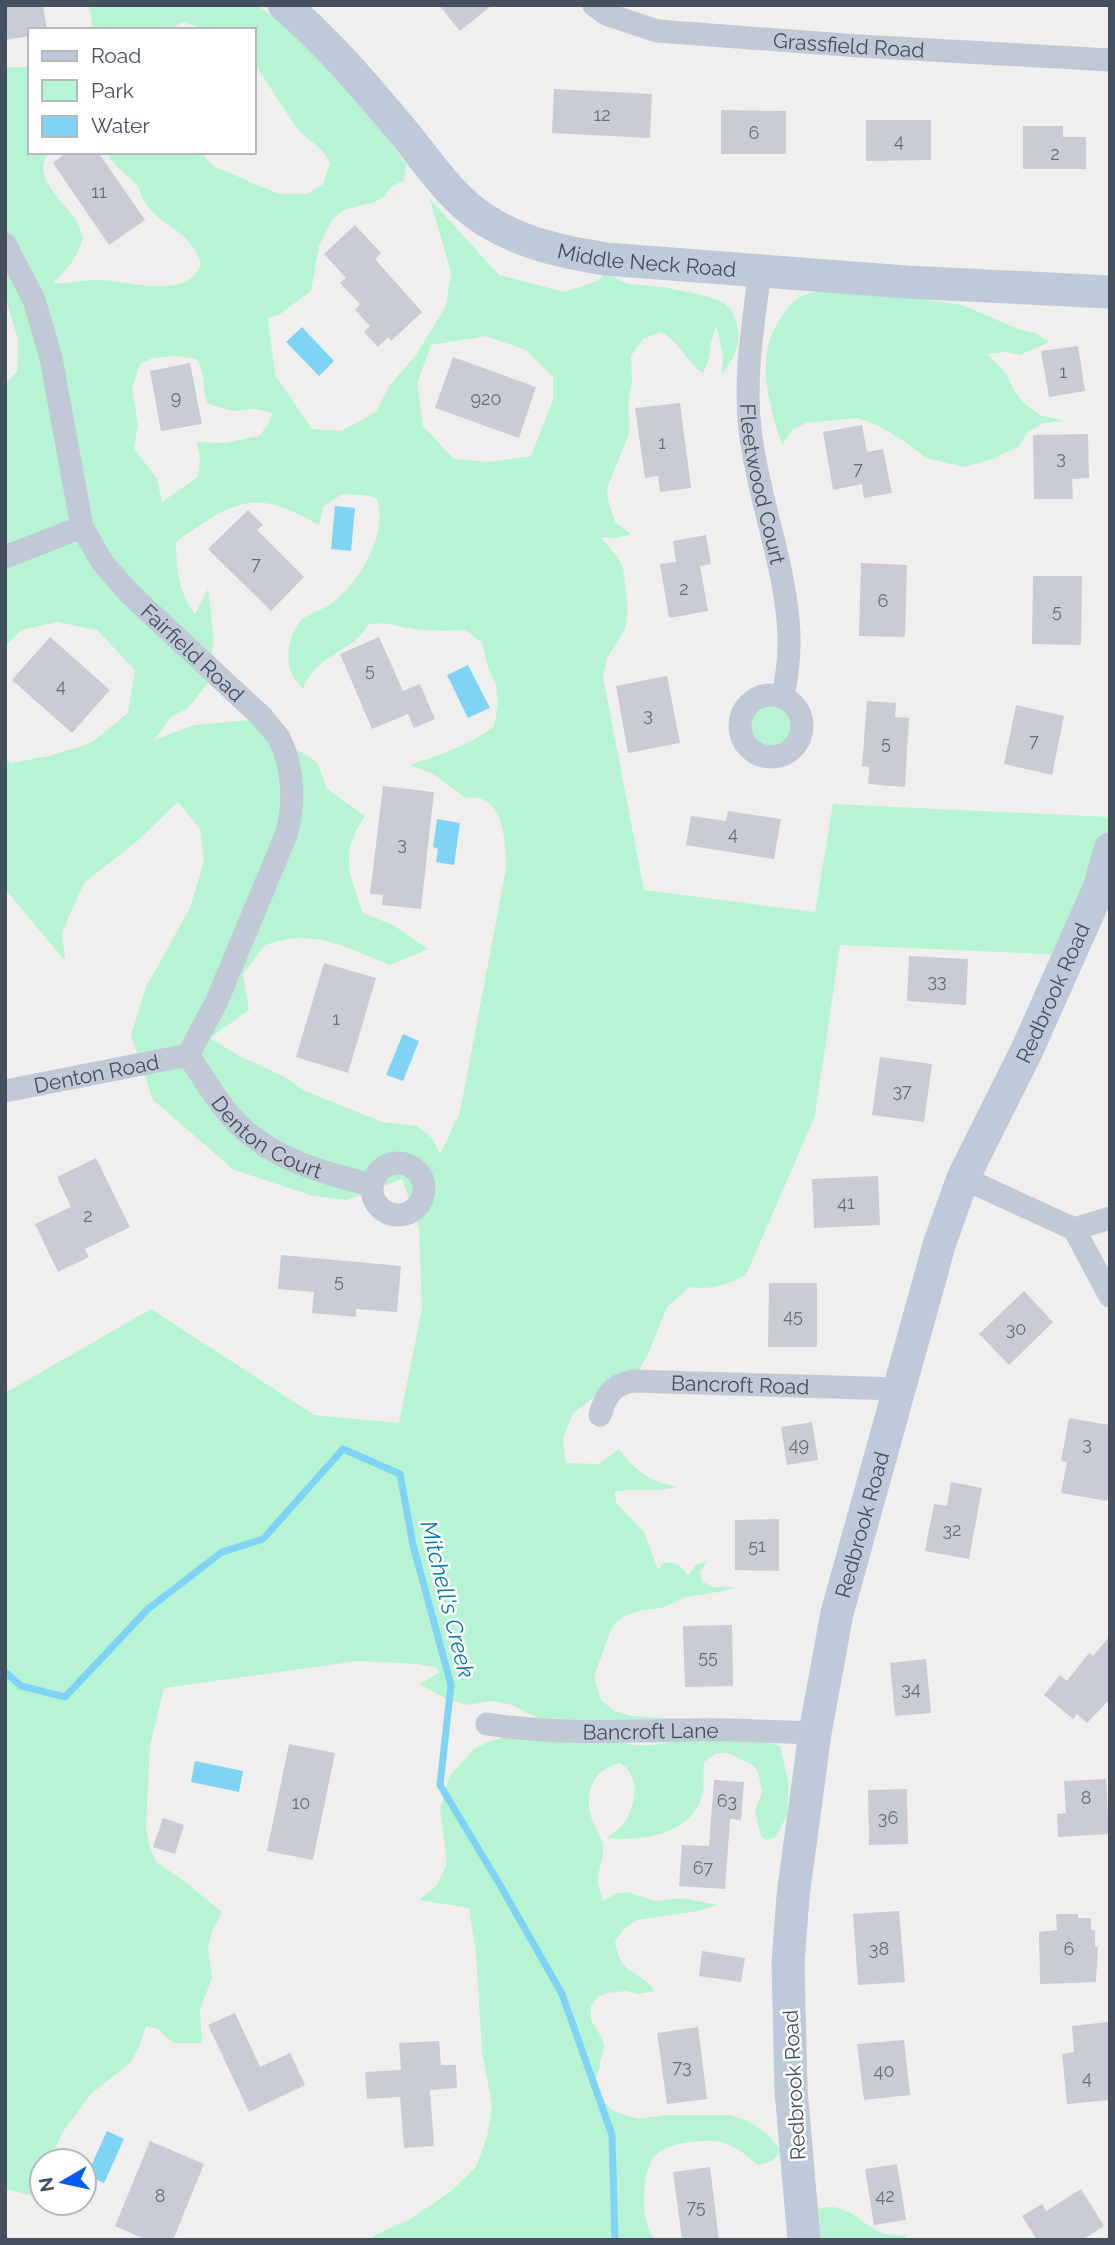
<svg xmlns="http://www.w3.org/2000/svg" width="1115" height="2245" font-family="Raleway,sans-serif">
<rect width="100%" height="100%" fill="#f1eeee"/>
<g fill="#b7f4d3" fill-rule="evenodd">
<path d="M87 5H258L334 69 406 164 404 180 390 188 385 196 375 202 344 210 332 220 319 246 311 291 280 314 268 318 275 375 312 429 341 431 376 412 390 385 416 355 446 306 451 273 430 199 499 275 564 292 600 280 605 267C618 286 633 284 653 286 669 288 709 295 722 302 732 307 737 320 738 330 740 349 733 359 722 374L723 357 717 327C707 343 713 356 703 373 686 362 679 341 661 332L643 339 631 356 632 381 628 407 630 424 629 434 607 488 608 500 615 522 631 534 617 538 600 537 618 557 623 567 628 610 625 629 607 658 603 677 644 890 815 912 833 804 1110 817V849L1069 955 840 945 815 1116 746 1275C726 1285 713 1290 690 1287L667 1307 648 1354 633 1381 611 1385 573 1413 563 1438 566 1463 599 1464 619 1449C634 1471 651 1481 677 1487 654 1493 637 1487 614 1492L617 1504 644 1532 658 1570 663 1563C674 1561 682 1566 688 1575L697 1564 707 1561 700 1572 702 1581 712 1587H735L724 1591 686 1597 662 1608 642 1610 625 1616 616 1622 610 1632 594 1677 601 1700 614 1711 632 1716 680 1719 608 1733C637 1759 681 1736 715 1735 736 1735 760 1740 780 1746L789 1785 787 1815 776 1837 767 1840 761 1836 755 1811 762 1792 758 1771 751 1764 728 1753H716L704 1762C703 1772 705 1786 702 1796 692 1834 640 1842 607 1838 615 1832 622 1827 627 1818 637 1801 639 1774 620 1763 593 1769 584 1792 591 1817 594 1826 600 1834 602 1842 606 1855 598 1868 598 1880 598 1887 602 1895 603 1901L615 1894 628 1892 655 1901 682 1898 719 1905 692 1912 637 1920 625 1928 615 1941C620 1976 637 1968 655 1991L638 1994 626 1991 607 1993 599 1996 591 2006V2020L602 2038 604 2046 596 2080 605 2103 613 2111 638 2119 665 2115H731L747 2121 765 2132 782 2151 772 2161 758 2165C748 2157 734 2144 721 2142 704 2139 665 2142 654 2157 645 2168 645 2185 644 2198 644 2212 646 2229 655 2240H369L379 2233 409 2220 450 2192 476 2167 487 2137 492 2105 482 2052 476 1952 469 1908 419 1900 437 1885 447 1864 440 1810 449 1777 475 1748 491 1741 514 1735 543 1721 512 1705 493 1701 467 1705 445 1698 419 1684 440 1672 435 1667 417 1664 357 1661 164 1688 150 1745 146 1828 149 1845 156 1862 184 1881 222 1912 212 1931 208 1947 212 1978 200 2009 202 2043H173L158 2029 146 2026 139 2047 131 2062 91 2094 62 2133 50 2161H42V2179L35 2196 5 2189V1393L151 1309 314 1415 399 1423 422 1309 419 1229 402 1179 347 1200 313 1196 234 1170 153 1100 131 1035 146 987 190 908 204 861 200 829 178 802 135 843 84 883 62 932 65 961 5 889V759L11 763 49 756 91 743 128 713 135 670 97 630 57 622 22 630 5 646V384L17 372 18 340 5 296V67H30V152H50C29 173 62 201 74 217 78 223 81 231 83 238 76 260 69 267 53 283 70 284 86 279 102 280 132 281 186 301 201 264 188 226 165 231 146 204 141 198 141 190 136 184 124 171 116 169 106 152H200L213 166 279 194H307L323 184 330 163 323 151 298 130 254 63V30H208L182 22 169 30H92L91 15ZM486 336 526 350 553 377V400L531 456 488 462 454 459 423 426 417 384 431 345ZM176 356 196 359C207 375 201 387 208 404L233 411 257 409 273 413 269 423 259 436 225 443 197 442 200 458 198 477 162 502 157 479 134 448 138 425 132 388 140 364 153 358ZM342 494 365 495 377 499C387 534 363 576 337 599 328 608 314 611 304 618 289 629 284 660 293 677 296 681 300 685 303 689 317 652 353 653 368 625 384 621 397 626 413 629 430 631 448 631 465 630L482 643 489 670 496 684 498 705 494 727C469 745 439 755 410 765L433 774 466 798C504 792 506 841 506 869L460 1112 440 1154 432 1138 417 1126 382 1122 305 1091 285 1077 239 1056 210 1038 249 1010 243 974 265 945C275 942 287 938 298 938 329 937 361 953 389 965L428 949 393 925 363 913C349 872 339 854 365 816L327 789 317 762 250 720 195 725 154 740 171 717 188 708 208 683 214 639 208 589 195 614C179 593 176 568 176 542 200 525 233 498 264 503 283 505 302 516 319 525L323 507Z"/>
<path d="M856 289 962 305 1018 329 1035 333 1049 342 1020 355 1005 352 987 354 1006 373 1015 392 1025 404 1040 415 1064 421 1043 423 1027 433 1019 446 993 459 964 467 926 458 904 441 879 426 858 418 806 423 793 429 782 445C769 404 754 358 780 319 786 310 792 300 802 296 819 289 839 291 856 289Z"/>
<circle cx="770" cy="726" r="25"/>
<path d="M830 2207C852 2208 862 2224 880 2232 887 2235 899 2235 907 2236L903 2240H809L817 2209Z"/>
</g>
<g fill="#7fd4f6">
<path d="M302 327 334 361 319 376 286 342Z"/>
<path d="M335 506 355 508 351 551 331 549Z"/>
<path d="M468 665 490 708 468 718 447 675Z"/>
<path d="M437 819 460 823 454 865 436 862 438 849 433 847Z"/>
<path d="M403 1034 419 1041 403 1081 386 1075Z"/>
<path d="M195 1761 243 1771 239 1792 191 1782Z"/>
<path d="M107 2131 124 2139 104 2183 87 2175Z"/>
</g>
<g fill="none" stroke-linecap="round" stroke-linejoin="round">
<path stroke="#7fd4f6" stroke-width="7" d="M5 1672 21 1686 65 1697 148 1609 222 1552 263 1539 343 1449 400 1474 413 1545 451 1685 440 1785 500 1885 562 1994 612 2135 615 2240"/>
</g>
<g fill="#c9ccd5">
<path d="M5 5H43L47 30H30V36L5 40Z"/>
<path d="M439 5H492L460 31Z"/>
<path d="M554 89 652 94 650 138 552 133Z"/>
<path d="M721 110 786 111V154H721Z"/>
<path d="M866 120H931V160L866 161Z"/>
<path d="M1023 126H1063V137H1086V169H1023Z"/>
<path d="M67 152H98L145 220 109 245 53 163Z"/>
<path d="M355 225 381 253 375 259 422 312 391 341 388 337 378 347 364 332 370 326 355 310 360 304 340 283 346 278 324 254Z"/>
<path d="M1078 346 1085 391 1049 397 1041 351Z"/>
<path d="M453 357 536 387 519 438 435 408Z"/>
<path d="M190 363 202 424 161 431 150 371Z"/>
<path d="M680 403 691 488 660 492 658 476 645 478 635 408Z"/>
<path d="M862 425 867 452 883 449 892 493 864 498 862 484 833 490 823 432Z"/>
<path d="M1088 434 1089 478 1072 479 1073 499H1034L1033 435Z"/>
<path d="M248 510 263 525 257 530 304 577 271 611 208 549Z"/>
<path d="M706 535 711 564 700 566 708 611 669 618 660 564 676 562 673 541Z"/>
<path d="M861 563 907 565 905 637 859 636Z"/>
<path d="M1033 576H1082L1081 645 1032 644Z"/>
<path d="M50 637 110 690 72 733 12 680Z"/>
<path d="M379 637 403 691 420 684 435 719 414 728 408 714 372 729 340 654Z"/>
<path d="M667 676 680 743 628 753 616 686Z"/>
<path d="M867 701 896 703 895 717 909 718 905 787 868 784 869 767 862 766Z"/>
<path d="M1016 705 1064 716 1052 775 1004 764Z"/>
<path d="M383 786 434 792 421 909 382 905 383 895 370 894Z"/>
<path d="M728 811 781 819 774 859 686 845 691 816 726 821Z"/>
<path d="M909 956 968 959 966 1005 907 1001Z"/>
<path d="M324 963 376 978 348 1073 296 1057Z"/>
<path d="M880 1057 932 1064 924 1122 872 1115Z"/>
<path d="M96 1158 130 1227 85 1249 89 1257 58 1272 35 1224 71 1207 57 1177Z"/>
<path d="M878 1176 880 1225 814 1228 812 1179Z"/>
<path d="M281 1255 401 1266 397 1312 356 1309V1317L312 1313 314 1292 278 1289Z"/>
<path d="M769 1283H817V1347H768Z"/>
<path d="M1024 1291 1053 1322 1009 1365 979 1334Z"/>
<path d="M1069 1418 1110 1425V1488L1107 1501 1061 1493 1067 1462 1061 1461Z"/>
<path d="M812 1422 818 1460 787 1465 781 1427Z"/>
<path d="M951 1482 982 1488 969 1559 925 1551 934 1504 947 1506Z"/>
<path d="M779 1519V1571L735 1570V1520Z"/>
<path d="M732 1625 733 1686 685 1687 683 1626Z"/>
<path d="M1110 1636V1699L1087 1723 1077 1714 1073 1719 1044 1695 1060 1675 1067 1681 1089 1653 1093 1656Z"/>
<path d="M926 1659 931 1713 895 1716 890 1663Z"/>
<path d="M289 1744 335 1753 313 1860 267 1851Z"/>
<path d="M1106 1779 1109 1834 1058 1837 1057 1814 1066 1813 1064 1781Z"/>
<path d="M714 1780 744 1782 741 1820 730 1819 725 1889 679 1886 682 1845 709 1846Z"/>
<path d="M907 1789 908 1844 869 1845 868 1790Z"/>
<path d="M163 1818 184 1825 175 1854 153 1847Z"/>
<path d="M899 1911 905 1982 858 1985 853 1914Z"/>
<path d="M1056 1914H1078V1918H1091V1930H1095V1947H1098L1096 1982 1040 1984 1039 1932 1057 1930Z"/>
<path d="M702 1951 745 1958 741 1982 699 1976Z"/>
<path d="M235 2013 260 2067 290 2053 305 2085 249 2112 208 2025Z"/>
<path d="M1108 2022 1110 2100 1067 2104 1062 2054 1074 2052 1072 2026Z"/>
<path d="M698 2027 707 2099 667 2104 657 2033Z"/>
<path d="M904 2040 910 2095 864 2100 857 2044Z"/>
<path d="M439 2041 441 2065H456L457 2088 430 2090 434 2146 404 2148 400 2097 367 2099 365 2072 401 2070 399 2043Z"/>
<path d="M150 2141 204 2164 173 2240H147L115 2226Z"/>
<path d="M897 2164 906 2220 874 2225 865 2169Z"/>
<path d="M710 2167 719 2240H682L673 2172Z"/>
<path d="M1081 2189 1104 2226 1082 2240H1037L1022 2216 1042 2204 1046 2211Z"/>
</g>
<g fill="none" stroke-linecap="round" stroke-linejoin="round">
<g stroke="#c0c9d5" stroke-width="23">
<path id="s1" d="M594 5 606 14 657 31 859 46 1110 60"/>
<path id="s2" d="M5 244 34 300 51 358 82 527 102 562 130 594 262 717C267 724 274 731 279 738 294 768 295 804 286 835L216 1003 188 1055"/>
<path id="s3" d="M760 271C753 324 744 377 750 430 758 499 786 565 789 634 790 655 787 676 783 697"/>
<path d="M5 557 82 527"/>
<circle cx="771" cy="726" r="31"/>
<path id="s4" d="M188 1055C201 1074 213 1095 228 1113 264 1157 319 1172 372 1185"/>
<path id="s5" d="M5 1091 188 1055"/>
<circle cx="398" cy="1189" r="26"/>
<path d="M963 1178 1074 1229 1110 1296"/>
<path d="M1074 1229 1110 1218"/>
<path id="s6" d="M600 1415C606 1395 612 1385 633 1381L899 1389"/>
<path id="s7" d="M487 1724C555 1735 622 1731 691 1730 732 1729 774 1732 815 1733"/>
</g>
<g stroke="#bec9da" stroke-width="33">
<path id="s8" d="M284 5C330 44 367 89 405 134 429 164 452 199 485 220 523 244 563 252 606 259L906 282 1110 292"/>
<path id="s9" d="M804 2240 791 2090 788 1963 793 1896 815 1733 837 1613 940 1242 963 1178 1027 1050 1100 886 1110 849"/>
</g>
</g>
<g text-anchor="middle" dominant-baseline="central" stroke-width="5" stroke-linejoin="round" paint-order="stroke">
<g font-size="18" fill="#656f7c">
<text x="602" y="114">12</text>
<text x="754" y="132">6</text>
<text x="899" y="140">4</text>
<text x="1055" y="153">2</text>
<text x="99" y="191">11</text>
<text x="1063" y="371">1</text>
<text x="176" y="397">9</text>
<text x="486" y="398">920</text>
<text x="662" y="442">1</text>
<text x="1061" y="457">3</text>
<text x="858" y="468">7</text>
<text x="256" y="563">7</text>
<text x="684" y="588">2</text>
<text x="883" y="600">6</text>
<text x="1057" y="610">5</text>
<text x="370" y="669">5</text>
<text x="61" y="685">4</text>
<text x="648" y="714">3</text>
<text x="1034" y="740">7</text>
<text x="886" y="742">5</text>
<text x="733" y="833">4</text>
<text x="402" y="843">3</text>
<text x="937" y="980">33</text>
<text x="336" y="1018">1</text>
<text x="902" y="1090">37</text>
<text x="846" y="1202">41</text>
<text x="88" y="1215">2</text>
<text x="339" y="1280">5</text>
<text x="793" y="1315">45</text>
<text x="1016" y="1328">30</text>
<text x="1087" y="1443">3</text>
<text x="799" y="1444">49</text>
<text x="952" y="1529">32</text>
<text x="757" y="1545">51</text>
<text x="708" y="1656">55</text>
<text x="911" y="1688">34</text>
<text x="1086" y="1797">8</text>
<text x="727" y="1800">63</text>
<text x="301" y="1802">10</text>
<text x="888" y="1817">36</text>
<text x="703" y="1867">67</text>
<text x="879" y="1948">38</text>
<text x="1069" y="1948">6</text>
<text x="682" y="2066">73</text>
<text x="884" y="2070">40</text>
<text x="1087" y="2077">4</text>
<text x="160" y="2195">8</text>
<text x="885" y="2195">42</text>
<text x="696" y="2206">75</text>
</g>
<g font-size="21" fill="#44505e" stroke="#fff">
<text stroke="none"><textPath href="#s1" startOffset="261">Grassfield Road</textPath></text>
<text stroke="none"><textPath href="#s8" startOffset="464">Middle Neck Road</textPath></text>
<text stroke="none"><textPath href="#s3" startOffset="215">Fleetwood Court</textPath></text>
<text stroke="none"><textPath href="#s2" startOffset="464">Fairfield Road</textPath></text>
<text stroke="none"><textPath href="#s9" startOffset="1290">Redbrook Road</textPath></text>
<text stroke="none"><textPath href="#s5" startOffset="93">Denton Road</textPath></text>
<text stroke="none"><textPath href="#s4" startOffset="117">Denton Court</textPath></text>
<text stroke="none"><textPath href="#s6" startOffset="158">Bancroft Road</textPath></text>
<text stroke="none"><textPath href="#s9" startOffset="723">Redbrook Road</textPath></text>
<text stroke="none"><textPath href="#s7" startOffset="164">Bancroft Lane</textPath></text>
<text transform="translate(794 2085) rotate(-93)">Redbrook Road</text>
</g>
<g font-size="23" font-style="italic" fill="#017bad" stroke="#fff">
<text transform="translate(448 1599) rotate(76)">Mitchell's Creek</text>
</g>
</g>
<rect width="1115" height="2245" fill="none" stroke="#44505e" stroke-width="14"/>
<rect x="28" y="28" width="228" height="126" fill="#ffffff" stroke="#b4b9bf" stroke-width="2"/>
<rect x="42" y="51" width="35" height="10" fill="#bec9da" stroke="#b4b9bf" stroke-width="2"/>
<text x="91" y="63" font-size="21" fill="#44505e">Road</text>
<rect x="42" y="80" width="35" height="21" fill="#b7f4d3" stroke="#b4b9bf" stroke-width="2"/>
<text x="91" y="98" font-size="21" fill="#44505e">Park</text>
<rect x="42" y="116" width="35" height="21" fill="#7fd4f6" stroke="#b4b9bf" stroke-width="2"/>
<text x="91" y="133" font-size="21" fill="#44505e">Water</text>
<g transform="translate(63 2182) rotate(261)"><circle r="33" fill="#ffffff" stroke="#b4b9bf" stroke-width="2"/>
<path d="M0-5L12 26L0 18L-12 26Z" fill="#045bf5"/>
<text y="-10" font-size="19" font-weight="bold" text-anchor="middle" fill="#44505e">N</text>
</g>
</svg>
